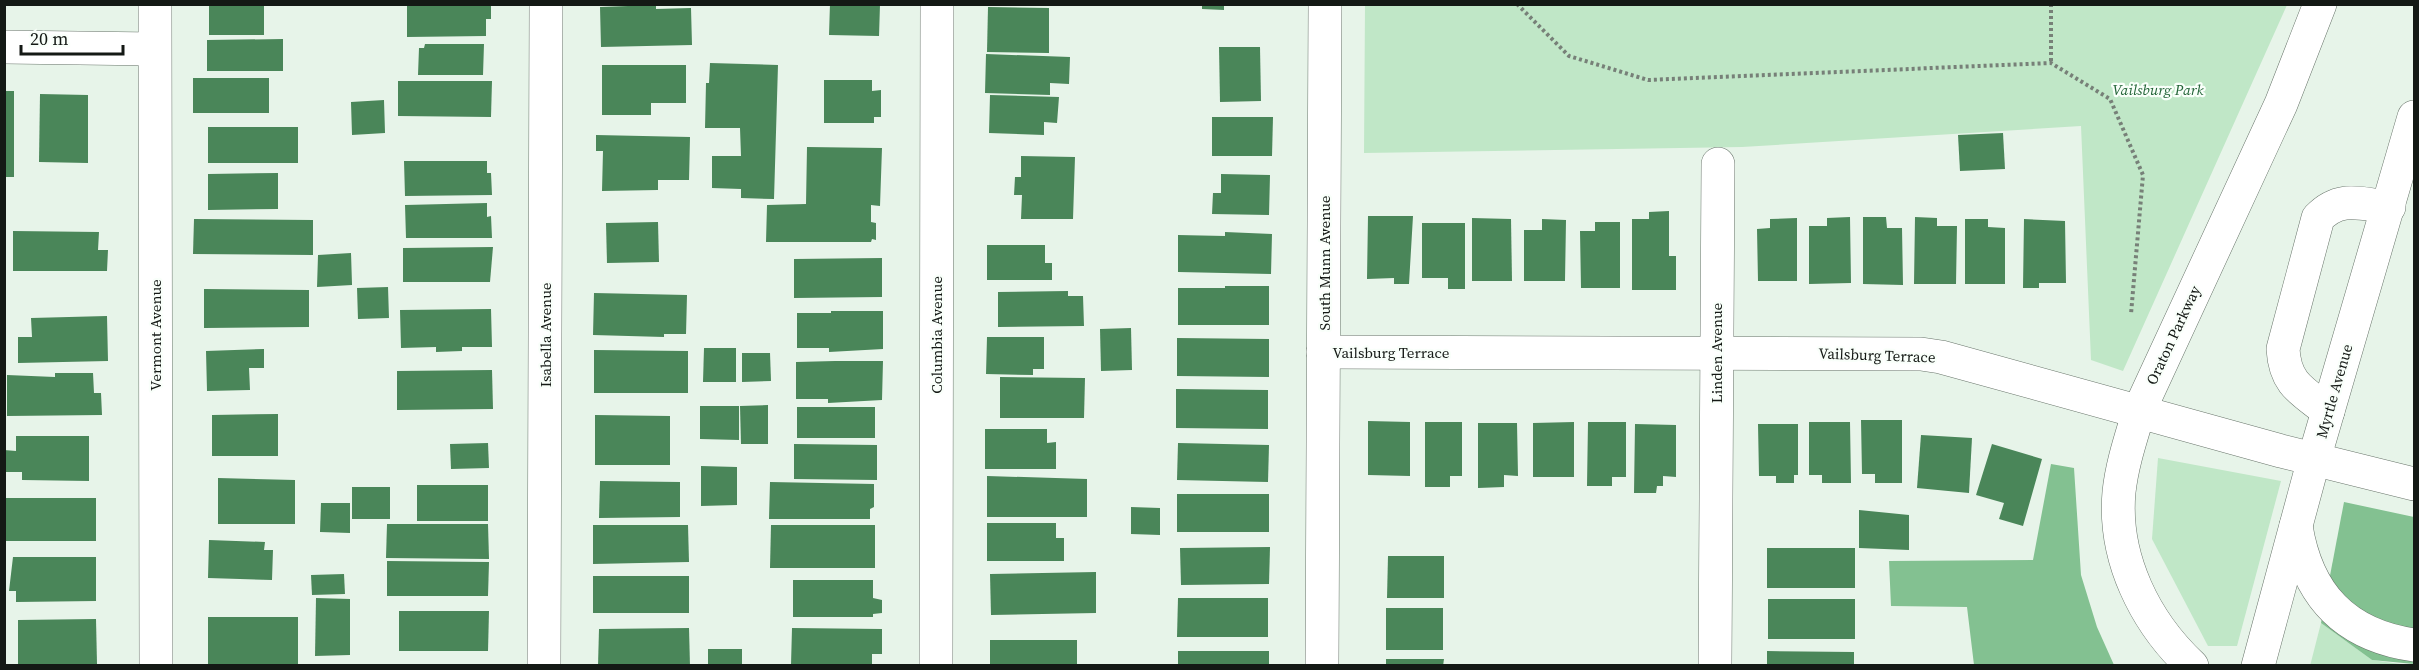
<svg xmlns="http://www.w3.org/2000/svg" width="2419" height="670" font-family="'Source Serif 4',serif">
<rect width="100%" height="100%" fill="#e7f4e9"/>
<g fill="#c0e7c7">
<path d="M1365 5V4L2287 5 2123 371 2091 360 2081 126 1742 147 1364 153Z"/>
<path d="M2158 458 2281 481 2237 646H2208L2152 539Z"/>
<path d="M2321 623 2372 660 2414 666H2310Z"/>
</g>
<g fill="#83c191">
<path d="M2051 464 2074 468 2081 575 2097 627 2114 665H1974L1967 607 1891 606 1889 561 2033 560Z"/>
<path d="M2344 502 2414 517V664L2372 660 2321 623Z"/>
</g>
<g fill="#4a8659">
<rect x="209" y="4" width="55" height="31"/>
<path d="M407 4H491V19H486V36L407 37Z"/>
<path d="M830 4H880L879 36 829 35Z"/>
<path d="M1202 4H1224V10L1202 9Z"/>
<path d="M656 5V9L691 8 692 45 601 47 600 7Z"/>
<path d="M988 7 1049 8V53L987 52Z"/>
<path d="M283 39V71H207V40Z"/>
<path d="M425 44H484L483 75H418L419 48H424Z"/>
<path d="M1219 47H1260L1261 101 1220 102Z"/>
<path d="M986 54 1070 57 1069 84 1050 83V95L985 93Z"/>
<path d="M710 63 778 65 774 199 741 198V189L712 188V156H741L740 128H705L706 83H709Z"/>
<path d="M602 65H686V103H651V115H602Z"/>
<rect x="193" y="78" width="76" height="35"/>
<path d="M824 80H872V91L881 90V117H874V123H824Z"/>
<path d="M398 81H492L491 117 398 116Z"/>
<rect x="4" y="91" width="10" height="86"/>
<path d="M40 94 88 95V163L39 162Z"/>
<path d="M990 95 1059 97 1057 123 1044 122V135L989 133Z"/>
<path d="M384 100 385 133 352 135 351 102Z"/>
<path d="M1212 117H1273L1272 156H1212Z"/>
<rect x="208" y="127" width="90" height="36"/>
<path d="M2003 133 2005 169 1960 171 1958 135Z"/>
<path d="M596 135 690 137 689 180H658V190L602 191 603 151H596Z"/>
<path d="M807 147 882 148 880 206 871 205V222L876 223V240L872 239 871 242H766L767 205 806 204Z"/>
<path d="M1021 156 1075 157 1073 219H1021L1022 195H1014L1015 177H1021Z"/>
<path d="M404 161H487V173H491L492 195 405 196Z"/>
<path d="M278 173V209L208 210V174Z"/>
<path d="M1221 174 1270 175 1269 215 1212 214 1213 193H1221Z"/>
<path d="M487 203V217L491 216 492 238H406L405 205Z"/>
<path d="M1669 211V256H1676V290H1632V219H1649V212Z"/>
<path d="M1368 216H1413L1409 284H1394V278L1367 279Z"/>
<path d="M1850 217 1851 283 1809 284V226H1827V218Z"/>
<path d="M1863 217H1886L1887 228H1902L1903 285 1863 284Z"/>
<path d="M1915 217 1937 218V226H1957L1956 284H1914Z"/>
<path d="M1472 218 1511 219 1512 281H1472Z"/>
<path d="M1797 218V281H1758L1757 229 1770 228V219Z"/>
<path d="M194 219 313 220V255L193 254Z"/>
<path d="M1542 219 1566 220 1565 281H1524V230H1542Z"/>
<path d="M1965 219H1988V227L2005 228V284H1965Z"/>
<path d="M2024 219 2065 221 2066 283H2039V288H2023Z"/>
<path d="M658 222 659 262 607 263 606 223Z"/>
<path d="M1595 222H1620V288H1581L1580 231H1595Z"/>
<path d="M1422 223H1465V289H1448V278H1422Z"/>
<path d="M13 231 99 232 98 250H108L107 271H13Z"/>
<path d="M1225 232 1272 234 1271 274 1178 272V235L1225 236Z"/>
<path d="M987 245H1045V263H1052V280H987Z"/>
<path d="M493 247 490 282H403V248Z"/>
<path d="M351 253 352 285 317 287 318 255Z"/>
<path d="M882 258V297L794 298V259Z"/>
<path d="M1225 286H1269V325H1178V288H1225Z"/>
<path d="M388 287 389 318 358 319 357 288Z"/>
<path d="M204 289 309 290V327L204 328Z"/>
<path d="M1068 291V296H1083L1084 326 998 327V292Z"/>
<path d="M594 293 687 295 686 334H664V337L593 335Z"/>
<path d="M491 309 492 347H462V351L436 352V347L401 348 400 310Z"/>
<path d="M831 311H883V349L829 352V348H797V313H831Z"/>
<path d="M107 316 108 361 18 363V337H32L31 318Z"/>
<path d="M1131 328 1132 370 1101 371 1100 329Z"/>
<path d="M987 337H1044V369H1033V375L986 374Z"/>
<path d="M1177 338 1269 339V377L1177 376Z"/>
<path d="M704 348H736V382H703Z"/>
<path d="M264 349V368H249L250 390 207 391 206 351Z"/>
<path d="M594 350 688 351V393H594Z"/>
<path d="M742 353H770L771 381 742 382Z"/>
<path d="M835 361H883L882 400 828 403V399H796V362Z"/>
<path d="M492 370 493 409 397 410V371Z"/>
<path d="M55 373H93L94 393H101L102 415 7 416V375L55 377Z"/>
<path d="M1000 377 1085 378 1084 418H1000Z"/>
<path d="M1176 389 1268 390V429L1176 428Z"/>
<path d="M768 405V444H741L740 406Z"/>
<path d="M700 406H739V440L700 439Z"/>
<rect x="797" y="407" width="78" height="31"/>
<path d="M278 414V456H212V415Z"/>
<path d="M595 415 670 416V465H595Z"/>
<path d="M1861 420H1902V483H1875V474H1862Z"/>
<path d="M1368 421 1410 422V476L1368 475Z"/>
<path d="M1425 422H1462V476H1450V487H1425Z"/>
<path d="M1574 422V477H1533V423Z"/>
<path d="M1588 422H1626V477H1612V486H1587Z"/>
<path d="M1809 422H1850L1851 483H1822V475H1809Z"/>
<path d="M1478 423H1517L1518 476 1504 475V487L1478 488Z"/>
<path d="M1635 424 1676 425V477L1663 476V486H1657L1656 493H1634Z"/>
<path d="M1758 424H1798V475H1794V483H1776V476H1759Z"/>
<path d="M985 429H1047V443L1056 442V469H985Z"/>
<path d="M1921 435 1972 438 1969 493 1917 488Z"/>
<path d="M16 436H89V481L22 480V472H4V450L16 451Z"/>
<path d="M488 443 489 468 451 469 450 444Z"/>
<path d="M1178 443 1269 445 1268 482 1177 480Z"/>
<path d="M794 444 877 445V480L794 479Z"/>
<path d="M1992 444 2042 459 2023 526 1999 519 2004 503 1976 495Z"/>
<path d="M701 466 737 467V505L701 506Z"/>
<path d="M987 476 1087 479V517H987Z"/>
<path d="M218 478 295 480V524H218Z"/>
<path d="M600 481 680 482V517L599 518Z"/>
<path d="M770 482 874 484V507L870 509V519H769Z"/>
<rect x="417" y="485" width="71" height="36"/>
<rect x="352" y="487" width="38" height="32"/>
<rect x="1177" y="494" width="92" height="38"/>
<rect x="4" y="498" width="92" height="43"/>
<path d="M321 503H350V533L320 532Z"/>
<path d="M1131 507 1160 508V535L1131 534Z"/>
<path d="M1859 510 1909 515V550L1859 548Z"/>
<path d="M987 523H1056V538H1064V561H987Z"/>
<path d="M387 524H488L489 559 386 558Z"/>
<path d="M593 525H688L689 562 593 564Z"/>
<path d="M771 525H875V568H770Z"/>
<path d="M209 540 265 542 264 550H273L272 580 208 578Z"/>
<path d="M1270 547 1269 584 1181 585 1180 548Z"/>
<rect x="1767" y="548" width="88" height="40"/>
<path d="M1388 556H1444V598H1387Z"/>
<path d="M13 557H96V601L16 602V591H9Z"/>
<path d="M387 561 489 562 488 596H387Z"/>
<path d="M1096 572V613L991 615 990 574Z"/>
<path d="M344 574 345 594 312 595 311 575Z"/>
<rect x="593" y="576" width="96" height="37"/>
<path d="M793 580H873V598L882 600V613L873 614V617H793Z"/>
<path d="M316 598 350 599V655L315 656Z"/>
<path d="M1178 598H1268V637H1177Z"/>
<rect x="1768" y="599" width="87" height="40"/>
<rect x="1386" y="608" width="57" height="42"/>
<path d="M399 611H489L488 651H399Z"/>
<rect x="208" y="617" width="90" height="49"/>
<path d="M96 619 97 664H18V620Z"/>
<path d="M689 628 690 666H598L599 629Z"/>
<path d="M792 628 882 629V654H872V666L791 665Z"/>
<rect x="990" y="640" width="87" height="26"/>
<rect x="708" y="649" width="34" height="17"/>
<rect x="1178" y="651" width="91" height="15"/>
<path d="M1767 651 1854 652V666H1767Z"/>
<path d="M1386 659H1444L1443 666H1386Z"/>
</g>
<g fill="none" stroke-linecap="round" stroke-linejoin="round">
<defs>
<g id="minor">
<path d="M155 4 156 666"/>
<path d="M4 47 154 49"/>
<path d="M1323 352 1921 354 1941 357 2281 451 2414 484"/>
<path d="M2328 411C2302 391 2285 384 2283 349L2318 218C2340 195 2360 204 2389 207"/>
<path d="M544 666 546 4"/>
<path d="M936 666 937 4"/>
<path d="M1322 666 1325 4"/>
<path d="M1715 666 1718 164"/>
</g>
<g id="major">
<path d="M2192 666C2145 622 2113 558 2119 492 2122 464 2131 438 2139 411L2281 104 2320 4"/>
<path d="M2258 666 2314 459 2414 117"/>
</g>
<path id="highway" d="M2296 526C2307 595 2345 635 2414 645"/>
</defs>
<use href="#minor" stroke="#69756b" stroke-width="34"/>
<use href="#major" stroke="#69756b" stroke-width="34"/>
<use href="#highway" stroke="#69756b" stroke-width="34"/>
<g stroke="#778078" stroke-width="4" stroke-dasharray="3 3" stroke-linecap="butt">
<path d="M1517 4 1569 56 1648 80 2051 63 2110 99 2143 175 2131 314"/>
<path d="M2051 4V63"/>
</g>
<use href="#minor" stroke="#fff" stroke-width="33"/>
<use href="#major" stroke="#fff" stroke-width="33"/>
<use href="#highway" stroke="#fff" stroke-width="33"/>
</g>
<g text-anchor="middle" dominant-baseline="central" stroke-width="4.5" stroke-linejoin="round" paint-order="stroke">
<g font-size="15" font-style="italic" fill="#226437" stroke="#f9fffa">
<text x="2158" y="89">Vailsburg Park</text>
</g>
<g font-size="15" fill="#141915" stroke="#f9fffa">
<text transform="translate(1324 263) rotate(-90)">South Munn Avenue</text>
<text transform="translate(155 335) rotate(-90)">Vermont Avenue</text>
<text transform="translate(545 335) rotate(-90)">Isabella Avenue</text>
<text transform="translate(936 335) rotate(-90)">Columbia Avenue</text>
<text transform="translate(2173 335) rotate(-65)">Oraton Parkway</text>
<text x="1391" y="352">Vailsburg Terrace</text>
<text transform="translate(1716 353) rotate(-90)">Linden Avenue</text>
<text transform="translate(1877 355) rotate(2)">Vailsburg Terrace</text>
<text transform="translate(2334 391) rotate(-74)">Myrtle Avenue</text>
</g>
</g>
<rect width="2419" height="670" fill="none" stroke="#141915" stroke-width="12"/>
<path d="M21 45v9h102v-9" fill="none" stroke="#141915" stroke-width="3"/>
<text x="30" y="45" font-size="18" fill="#141915" stroke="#f9fffa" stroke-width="4.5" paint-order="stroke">20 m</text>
</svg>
